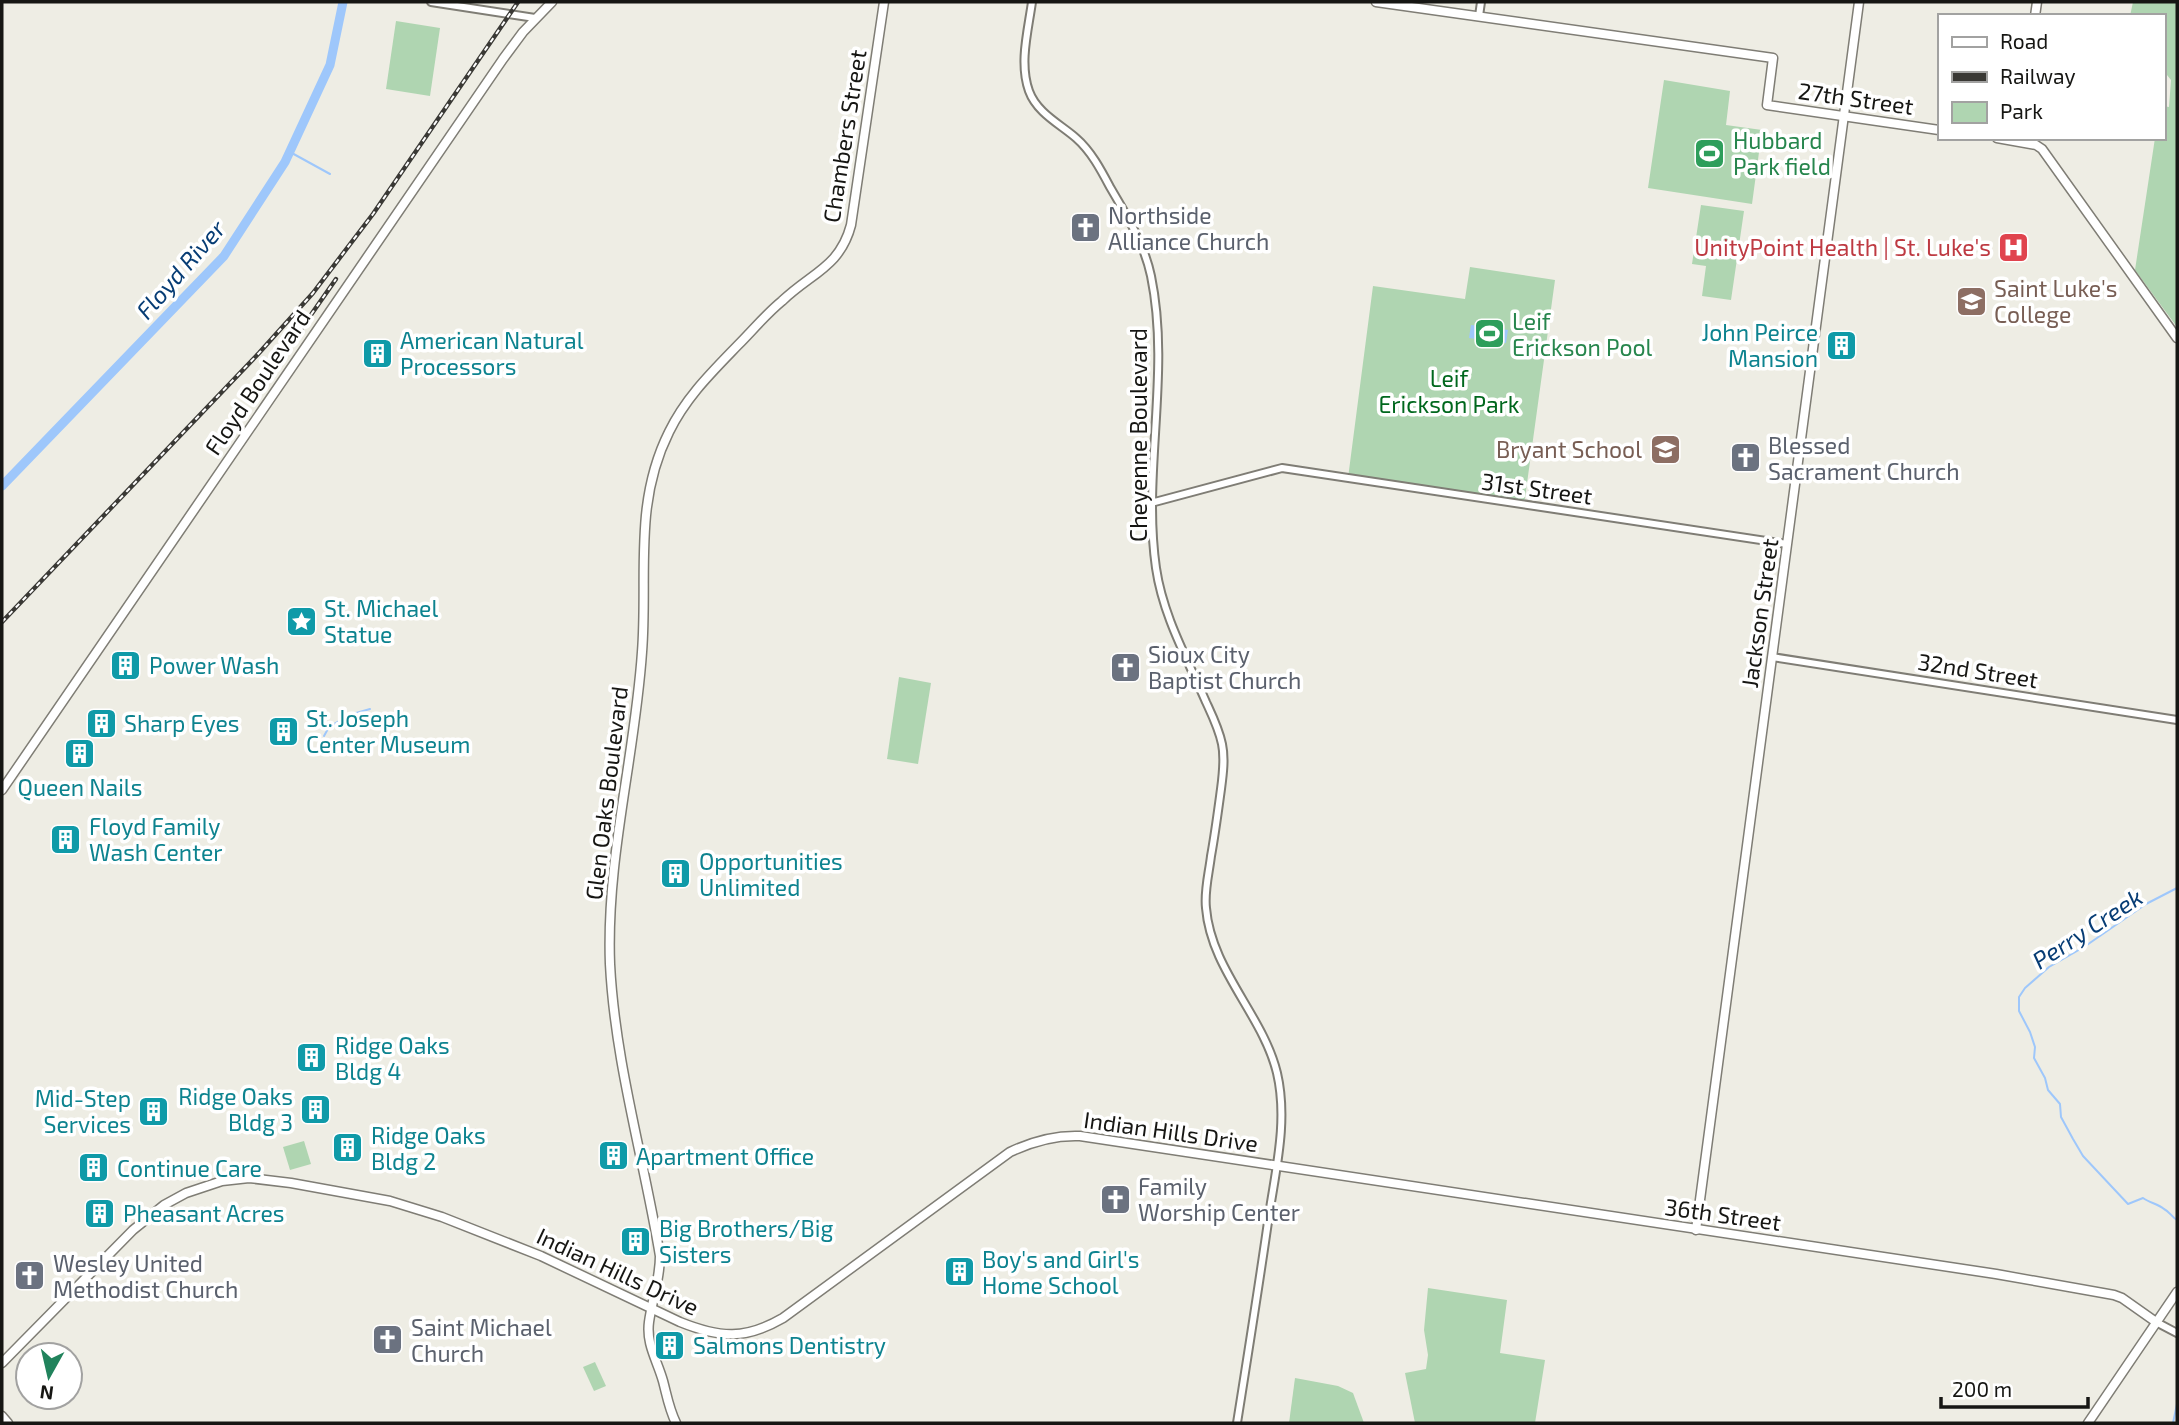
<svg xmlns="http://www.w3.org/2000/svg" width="2179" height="1425" font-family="'Exo 2',sans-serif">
<rect width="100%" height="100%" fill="#eeede4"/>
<g fill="#afd5b1">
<path d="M2133 2H2177V327L2135 270 2155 138H2163V106L2169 107 2171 80 2163 70V16H2130Z"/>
<path d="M396 21 440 28 430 96 386 89Z"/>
<path d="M1664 80 1730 91 1726 125 1762 130 1752 204 1648 188Z"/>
<path d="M1701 205 1744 211 1731 300 1702 296 1706 266 1692 264Z"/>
<path d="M1470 267 1555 280 1524 505 1348 478 1373 286 1465 299Z"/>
<path d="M899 677 931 683 918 764 887 759Z"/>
<path d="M304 1141 311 1164 290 1170 283 1147Z"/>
<path d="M1428 1288 1507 1300 1500 1353 1545 1360 1535 1423H1415L1405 1373 1426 1369 1428 1355 1424 1330Z"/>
<path d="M595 1362 606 1386 594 1391 583 1367Z"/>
<path d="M1295 1378 1338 1386 1353 1393 1364 1423H1289Z"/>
</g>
<path fill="#9ec7fb" d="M1481 321 1491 323V327L1508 330 1506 343 1469 338 1471 325 1480 326Z"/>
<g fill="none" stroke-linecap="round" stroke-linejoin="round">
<g stroke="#9ec7fb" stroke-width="2">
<path d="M290 152 330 174"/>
<path d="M324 736 329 727 349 715 370 709"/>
<path d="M2177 888 2146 904 2084 947 2049 967 2025 988 2019 997V1011L2030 1032 2035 1047 2034 1058 2045 1078 2048 1090 2060 1104 2061 1117 2073 1139 2083 1156 2128 1204 2143 1198C2150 1203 2158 1204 2164 1209 2170 1212 2172 1217 2177 1220"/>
<path d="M2173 1423 2177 1404"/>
</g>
<path stroke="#9ec7fb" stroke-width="9" d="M2 486 224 256 285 162 330 65 343 2"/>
<defs>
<g id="minor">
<path d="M431 2 535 18"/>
<path d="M1032 2C1028 31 1019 63 1029 91 1037 113 1060 124 1076 138 1091 151 1101 170 1110 187 1127 216 1144 243 1151 276 1171 373 1142 471 1156 568 1163 616 1187 658 1206 702 1212 715 1219 729 1222 744 1225 758 1223 774 1221 789 1218 811 1215 834 1211 856 1209 873 1204 891 1206 908 1211 970 1263 1015 1277 1073 1288 1120 1276 1168 1269 1215 1259 1285 1248 1354 1237 1423"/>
<path d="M1479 16 1481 2"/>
<path d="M1151 503 1282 468 1787 544"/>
<path d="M1772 657 2177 720"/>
<path d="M2156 1322 2177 1333"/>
</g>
<g id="major">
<path d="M1376 2 1773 58 1767 105 1939 130"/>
<path d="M2035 16 2037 2"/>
<path d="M1997 138 2036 145 2042 149 2177 338"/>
<path d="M2 790C169 547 335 303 503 59L523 32 552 2"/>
<path d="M1696 1230 1859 2"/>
<path d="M2 1363 133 1230 164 1205 186 1193 222 1181 249 1178 291 1183 390 1201 442 1217 541 1256 680 1322C720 1338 745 1340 783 1318L1010 1152C1033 1141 1055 1135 1080 1136L1996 1274 2114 1295 2122 1298 2156 1322"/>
<path d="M2 1416 8 1423"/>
<path d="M676 1423C669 1409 667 1396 663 1381 657 1360 646 1344 649 1322 652 1300 660 1280 660 1256 644 1159 615 1063 610 964 606 858 635 757 642 652 648 575 633 504 669 432 686 397 712 372 738 345 753 330 766 314 782 301 811 273 840 267 851 225L884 2"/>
<path d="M2088 1423 2177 1292"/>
</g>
</defs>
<use href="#minor" stroke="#7f7d75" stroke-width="10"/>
<use href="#major" stroke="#7f7d75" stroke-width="11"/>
<use href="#minor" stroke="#fff" stroke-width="6"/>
<use href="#major" stroke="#fff" stroke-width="8"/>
<defs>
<g id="rail">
<path d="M271 372 336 279"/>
<path d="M2 622 259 353 313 293 373 214 518 2"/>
</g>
</defs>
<use href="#rail" stroke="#3a3935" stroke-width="4.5"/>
<use href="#rail" stroke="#fff" stroke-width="2" stroke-dasharray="5" stroke-linecap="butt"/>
</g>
<defs>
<symbol id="stadium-square" viewBox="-11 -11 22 22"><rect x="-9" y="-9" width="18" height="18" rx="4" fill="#2e9e5b" stroke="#fff"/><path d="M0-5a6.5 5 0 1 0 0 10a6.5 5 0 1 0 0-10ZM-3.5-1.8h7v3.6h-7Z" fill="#fff"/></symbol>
<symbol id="church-square" viewBox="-11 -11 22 22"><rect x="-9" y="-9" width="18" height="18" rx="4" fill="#6b7280" stroke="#fff"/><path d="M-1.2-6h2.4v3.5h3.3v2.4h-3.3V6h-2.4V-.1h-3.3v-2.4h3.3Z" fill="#fff"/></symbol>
<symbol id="hospital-square" viewBox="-11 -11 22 22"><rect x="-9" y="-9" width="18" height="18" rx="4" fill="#e0444e" stroke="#fff"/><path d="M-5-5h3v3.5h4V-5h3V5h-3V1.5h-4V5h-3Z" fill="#fff"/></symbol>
<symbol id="university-square" viewBox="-11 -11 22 22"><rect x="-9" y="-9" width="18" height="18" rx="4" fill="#8d6e63" stroke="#fff"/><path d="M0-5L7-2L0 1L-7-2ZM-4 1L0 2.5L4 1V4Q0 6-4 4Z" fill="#fff"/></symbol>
<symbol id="building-square" viewBox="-11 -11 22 22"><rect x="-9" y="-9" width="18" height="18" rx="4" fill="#0f9aa8" stroke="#fff"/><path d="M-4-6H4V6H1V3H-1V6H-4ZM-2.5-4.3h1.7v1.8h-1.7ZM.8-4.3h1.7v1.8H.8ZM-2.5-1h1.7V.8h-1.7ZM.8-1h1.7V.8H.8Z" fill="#fff"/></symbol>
<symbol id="school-square" viewBox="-11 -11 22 22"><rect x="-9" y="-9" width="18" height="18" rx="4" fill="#8d6e63" stroke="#fff"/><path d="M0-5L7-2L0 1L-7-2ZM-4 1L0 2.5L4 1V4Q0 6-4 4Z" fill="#fff"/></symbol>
<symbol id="sight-square" viewBox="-11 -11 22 22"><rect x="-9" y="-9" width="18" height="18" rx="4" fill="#0f9aa8" stroke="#fff"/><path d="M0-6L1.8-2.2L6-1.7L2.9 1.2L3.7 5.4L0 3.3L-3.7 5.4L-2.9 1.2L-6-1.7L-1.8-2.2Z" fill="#fff"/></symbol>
</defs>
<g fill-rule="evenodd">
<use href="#stadium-square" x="1692" y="136" width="35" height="35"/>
<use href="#church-square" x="1068" y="210" width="35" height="35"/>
<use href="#hospital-square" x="1996" y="230" width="35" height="35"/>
<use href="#university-square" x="1954" y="284" width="35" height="35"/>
<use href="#stadium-square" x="1472" y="316" width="35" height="35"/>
<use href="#building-square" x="1824" y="328" width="35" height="35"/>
<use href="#building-square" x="360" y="336" width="35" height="35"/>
<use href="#school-square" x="1648" y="432" width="35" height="35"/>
<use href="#church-square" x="1728" y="440" width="35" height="35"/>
<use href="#sight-square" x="284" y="604" width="35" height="35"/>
<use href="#building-square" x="108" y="648" width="35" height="35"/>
<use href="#church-square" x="1108" y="650" width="35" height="35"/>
<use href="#building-square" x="84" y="706" width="35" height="35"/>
<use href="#building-square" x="266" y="714" width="35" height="35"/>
<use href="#building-square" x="62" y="736" width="35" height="35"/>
<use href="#building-square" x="48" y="822" width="35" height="35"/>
<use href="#building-square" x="658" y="856" width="35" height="35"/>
<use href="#building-square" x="294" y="1040" width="35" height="35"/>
<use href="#building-square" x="298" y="1092" width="35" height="35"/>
<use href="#building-square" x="136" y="1094" width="35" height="35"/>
<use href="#building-square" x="330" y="1130" width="35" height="35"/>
<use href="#building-square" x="596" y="1138" width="35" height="35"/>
<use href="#building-square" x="76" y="1150" width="35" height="35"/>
<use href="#church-square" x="1098" y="1182" width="35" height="35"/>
<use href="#building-square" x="82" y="1196" width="35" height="35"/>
<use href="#building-square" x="618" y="1224" width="35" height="35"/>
<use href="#building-square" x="942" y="1254" width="35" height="35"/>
<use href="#church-square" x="12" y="1258" width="35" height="35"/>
<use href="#church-square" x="370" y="1322" width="35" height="35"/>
<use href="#building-square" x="652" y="1328" width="35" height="35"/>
</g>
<g text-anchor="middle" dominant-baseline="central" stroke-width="7" stroke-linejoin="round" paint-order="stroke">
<g font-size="23" fill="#161613" stroke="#fff">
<text transform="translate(1856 98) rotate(8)">27th Street</text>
<text transform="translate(844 136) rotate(-81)">Chambers Street</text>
<text transform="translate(257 382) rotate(-56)">Floyd Boulevard</text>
<text transform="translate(1138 435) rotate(-90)">Cheyenne Boulevard</text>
<text transform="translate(1537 488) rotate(8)">31st Street</text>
<text transform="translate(1759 613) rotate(-82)">Jackson Street</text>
<text transform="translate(1978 670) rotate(9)">32nd Street</text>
<text transform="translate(606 793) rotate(-83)">Glen Oaks Boulevard</text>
<text transform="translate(1171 1131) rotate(8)">Indian Hills Drive</text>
<text transform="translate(1723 1214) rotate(8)">36th Street</text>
<text transform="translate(618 1271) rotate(25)">Indian Hills Drive</text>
</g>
<g font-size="23" fill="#27864d" stroke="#fff" text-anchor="start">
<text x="1733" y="140">Hubbard<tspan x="1733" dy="26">Park field</tspan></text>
<text x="1512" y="321">Leif<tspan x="1512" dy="26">Erickson Pool</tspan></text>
</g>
<g font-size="23" fill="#5b616d" stroke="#fff" text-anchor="start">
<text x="1108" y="215">Northside<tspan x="1108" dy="26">Alliance Church</tspan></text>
<text x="1768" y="445">Blessed<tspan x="1768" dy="26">Sacrament Church</tspan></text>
<text x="1148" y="654">Sioux City<tspan x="1148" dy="26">Baptist Church</tspan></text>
<text x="1138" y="1186">Family<tspan x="1138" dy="26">Worship Center</tspan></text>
<text x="53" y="1263">Wesley United<tspan x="53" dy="26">Methodist Church</tspan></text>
<text x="411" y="1327">Saint Michael<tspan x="411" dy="26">Church</tspan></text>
</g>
<g font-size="23" fill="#be3a42" stroke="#fff" text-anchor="end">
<text x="1991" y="247">UnityPoint Health | St. Luke's</text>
</g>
<g font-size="23" fill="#785e54" stroke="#fff" text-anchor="start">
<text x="1994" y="288">Saint Luke's<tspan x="1994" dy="26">College</tspan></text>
<text x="1642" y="449" text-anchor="end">Bryant School</text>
</g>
<g font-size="23" fill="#0d838f" stroke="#fff" text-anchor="start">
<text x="1818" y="332" text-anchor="end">John Peirce<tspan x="1818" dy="26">Mansion</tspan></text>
<text x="400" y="340">American Natural<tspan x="400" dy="26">Processors</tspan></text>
<text x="324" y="608">St. Michael<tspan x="324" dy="26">Statue</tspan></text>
<text x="149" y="665">Power Wash</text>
<text x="306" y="718">St. Joseph<tspan x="306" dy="26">Center Museum</tspan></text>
<text x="124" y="723">Sharp Eyes</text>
<text x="80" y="787" text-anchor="middle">Queen Nails</text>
<text x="89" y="826">Floyd Family<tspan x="89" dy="26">Wash Center</tspan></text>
<text x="699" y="861">Opportunities<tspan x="699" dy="26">Unlimited</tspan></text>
<text x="335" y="1045">Ridge Oaks<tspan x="335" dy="26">Bldg 4</tspan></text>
<text x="293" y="1096" text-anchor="end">Ridge Oaks<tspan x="293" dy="26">Bldg 3</tspan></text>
<text x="131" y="1098" text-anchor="end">Mid-Step<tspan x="131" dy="26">Services</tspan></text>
<text x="371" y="1135">Ridge Oaks<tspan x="371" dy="26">Bldg 2</tspan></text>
<text x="636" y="1156">Apartment Office</text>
<text x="117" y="1168">Continue Care</text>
<text x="123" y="1213">Pheasant Acres</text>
<text x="659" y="1228">Big Brothers/Big<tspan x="659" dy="26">Sisters</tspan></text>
<text x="982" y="1259">Boy's and Girl's<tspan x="982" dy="26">Home School</tspan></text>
<text x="693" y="1345">Salmons Dentistry</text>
</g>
<g font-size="23" fill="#00671d" stroke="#fff">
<text x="1449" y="378">Leif<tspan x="1449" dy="26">Erickson Park</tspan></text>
</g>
<g font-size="24" font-style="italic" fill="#063c74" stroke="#fff">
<text transform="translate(180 269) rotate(-49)">Floyd River</text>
<text transform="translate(2087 928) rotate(-33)">Perry Creek</text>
</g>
</g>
<rect width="2179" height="1425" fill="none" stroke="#161613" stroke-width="7"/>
<rect x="1938" y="14" width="228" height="126" fill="#ffffff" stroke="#a2a2a1" stroke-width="2"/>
<rect x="1952" y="37" width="35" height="10" fill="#ffffff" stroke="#a2a2a1" stroke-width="2"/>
<text x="2000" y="49" font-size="21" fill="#161613">Road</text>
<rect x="1952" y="72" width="35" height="10" fill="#3a3935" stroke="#a2a2a1" stroke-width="2"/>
<text x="2000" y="84" font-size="21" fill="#161613">Railway</text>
<rect x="1952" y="102" width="35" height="21" fill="#afd5b1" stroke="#a2a2a1" stroke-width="2"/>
<text x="2000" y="119" font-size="21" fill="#161613">Park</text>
<g transform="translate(49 1376) rotate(188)"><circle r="33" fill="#ffffff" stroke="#a2a2a1" stroke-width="2"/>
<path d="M0-5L12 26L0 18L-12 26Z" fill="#21835c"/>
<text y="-10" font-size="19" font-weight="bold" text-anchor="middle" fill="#161613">N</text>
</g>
<path d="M1941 1397v10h147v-10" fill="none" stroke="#161613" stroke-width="3.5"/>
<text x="1952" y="1397" font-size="21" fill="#161613" stroke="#ffffff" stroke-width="5" paint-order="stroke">200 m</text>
</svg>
